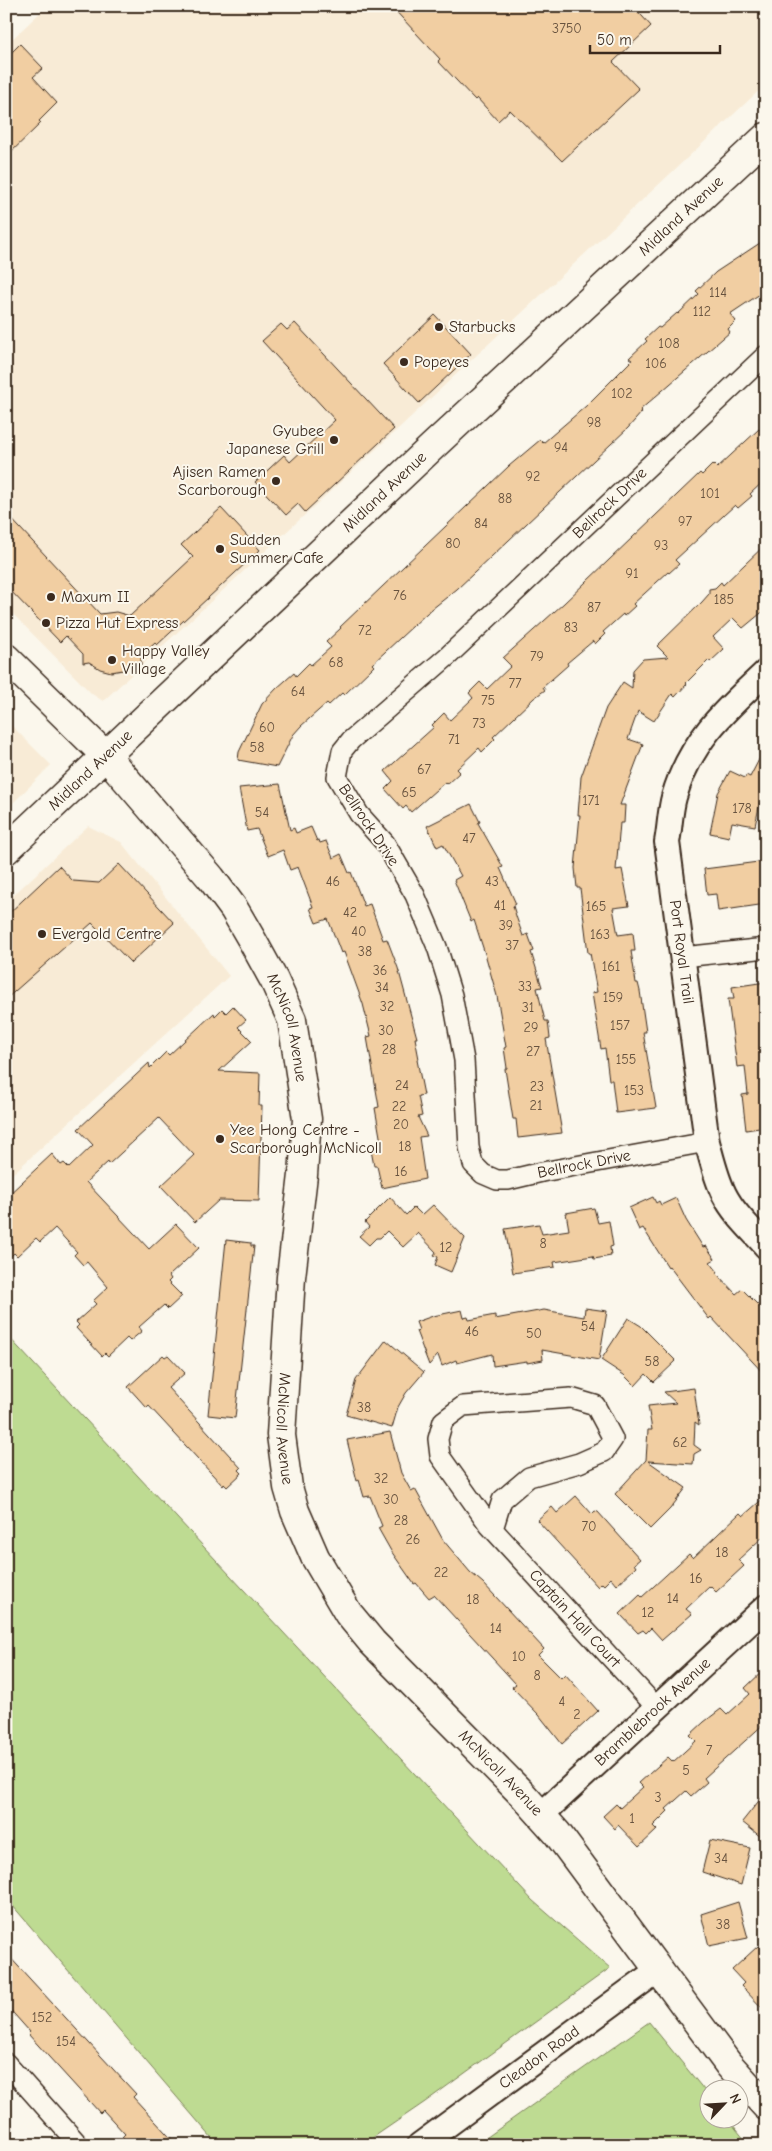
<svg xmlns="http://www.w3.org/2000/svg" width="772" height="2151" font-family="'Comic Neue',sans-serif">
<rect width="100%" height="100%" fill="#fbf7ec"/>
<filter id="ink" filterUnits="userSpaceOnUse"><feTurbulence type="fractalNoise" baseFrequency=".02" numOctaves="2"/><feDisplacementMap in="SourceGraphic" scale="10" xChannelSelector="R" yChannelSelector="G"/><feConvolveMatrix kernelMatrix="1 2 1 2 8 2 1 2 1" color-interpolation-filters="sRGB"/></filter>
<g filter="url(#ink)">
<g fill="#f8ebd6">
<path d="M47 6H766V84L400 427 103 701 92 694 6 607V45Z"/>
<path d="M6 720 51 765 6 810Z"/>
<path d="M88 826 121 842 229 976 6 1180V902Z"/>
</g>
<g fill="#bedb92" stroke="#7c8258">
<path d="M6 1334 532 1900 610 1968 425 2102 362 2145H218L6 1898Z"/>
<path d="M649 2022 709 2096 710 2118 728 2119 749 2145H476Z"/>
</g>
<g fill="#f1cea2" stroke="#3b2a1e">
<path d="M391 6H633L651 26 613 62 639 89 562 161 510 110 498 121 477 98 475 100 438 61 440 59Z"/>
<path d="M20 44 43 68 33 77 57 103 39 121 41 123 6 157V58Z"/>
<path d="M766 239V290L730 314 736 321 728 329 730 332 640 410 642 412 628 428 457 589 427 613 372 664 374 666 344 695 342 693 329 705 327 703 301 726 293 735 277 767 238 760 239 752 262 704 277 688 294 673 296 676 309 663 311 665 331 647 326 642 341 628 340 627 509 466 540 440 543 443 586 406 632 360 629 358 647 341 645 339 658 327 660 328 677 313 678 314 699 294 696 291 716 272Z"/>
<path d="M435 315 471 354 419 403 383 364Z"/>
<path d="M295 323 394 429 305 512 298 504 286 515 255 482 284 455 290 462 335 420 262 341 281 324 287 330Z"/>
<path d="M759 429 766 436V479L750 494 752 496 738 508 735 505 675 560 679 564 669 573 668 572 633 604 635 606 624 616 623 614 603 632 605 634 595 644 593 641 567 663 568 665 543 687 545 690 534 698 493 737 495 739 482 752 479 748 457 769 460 772 447 784 445 782 411 812 406 806 403 809 385 789 393 781 385 771 434 727 432 725 444 713 450 720 473 698 469 693 480 682 487 689 511 666 503 658 564 603 700 473 702 475 713 464 717 468Z"/>
<path d="M221 508 260 550 157 645 155 643 141 656V665L134 664 123 670 111 672 100 669 89 662 83 663V654L66 636 60 642 6 586V513L100 614 116 612 130 616 193 557 181 545Z"/>
<path d="M766 544V609L743 628 733 618 713 637 724 649 710 662 709 660 686 683 687 684 675 697 672 694 654 721 638 711 628 739 643 744 620 805H625L624 823H620L616 870 622 869 629 906 613 908 618 935 633 933 635 951H631L636 983H638L640 991 646 1032H643L656 1108 616 1113 612 1080H609L605 1048 601 1049 592 993 597 992 590 953H588L580 888H577L575 868 580 815H578L581 777 606 708 623 682 632 688 633 670 643 659 668 657 657 646 702 602 709 594V589L715 588 721 582 723 585Z"/>
<path d="M766 746V805L760 802 755 826 732 822 729 837 710 833 718 793 730 771 745 778 746 775 750 777Z"/>
<path d="M280 784 290 830 294 828 296 833 311 827 317 841 319 840 320 843 326 841 333 858 341 854 349 873 351 872 364 906 370 904 383 940 387 939 398 968 417 1038H415L419 1059 417 1060 424 1095 418 1096 422 1116 418 1117 427 1136 419 1137 425 1179 382 1188 377 1166H374L371 1150 382 1148 375 1108 379 1107 367 1037 371 1036 363 1004 351 971 344 952 341 953 328 919 316 923 310 908 313 907 298 867 290 870 283 850 268 856 257 829 247 831 239 788Z"/>
<path d="M471 804 480 822 478 823 503 867 500 868 516 904 513 906 517 919 523 936 528 934 534 951 531 952 542 987 537 988 545 1021H548L550 1038 546 1039 562 1133 518 1138 516 1119H513L505 1069 507 1068 504 1048 506 1047 497 996 486 957 474 920 471 922 454 880 461 876 443 844 437 847 427 826Z"/>
<path d="M766 861V904L718 911 716 894 707 895 704 869Z"/>
<path d="M119 864 174 923 131 963 92 923 6 999V916L59 866 73 881 99 883Z"/>
<path d="M766 982V1127L746 1130 742 1095 748 1094 745 1066 737 1067 728 999H734L732 987Z"/>
<path d="M233 1006 246 1020 238 1027 252 1041 219 1071 260 1073 259 1106H262L259 1201 219 1200 195 1222 161 1186 194 1155 159 1118 109 1164 108 1162 86 1182 149 1249 176 1224 199 1248 169 1276 171 1279 168 1282 182 1296 168 1309 164 1305 139 1327 142 1331 130 1341 127 1338 108 1356 105 1353 102 1356 76 1328 79 1325 76 1322 96 1304 93 1301 108 1287 87 1262 83 1265 74 1255 77 1252 55 1228 40 1242 36 1238 17 1256 14 1253 6 1261V1197L52 1154 61 1165 64 1163 69 1168 93 1145 78 1129 149 1063 150 1068 166 1052 169 1055 214 1013 215 1016 222 1009 226 1013Z"/>
<path d="M390 1197 406 1215 414 1207 422 1215 433 1205 465 1238 451 1272 435 1265 438 1257 434 1255 436 1252 418 1233 403 1247 387 1231 380 1238H376L369 1245 359 1236 369 1227 365 1222Z"/>
<path d="M653 1197 656 1203 659 1201 661 1205 676 1198 686 1220 703 1247 706 1246 715 1259 710 1262 718 1272 716 1273 736 1294 742 1289 766 1313V1376L711 1317 709 1319 669 1266 668 1267 643 1228 639 1230 629 1208Z"/>
<path d="M594 1208 598 1223 609 1221 613 1246 610 1247 611 1256 594 1259 593 1256 554 1262 555 1267 513 1273 505 1229 539 1224 542 1234 569 1230 566 1213Z"/>
<path d="M226 1240 251 1243V1246H254L235 1418 208 1415Z"/>
<path d="M585 1308 607 1311 599 1360 542 1350 543 1360 527 1363V1361L493 1366 492 1354 457 1363 456 1360 442 1366 438 1355 429 1365 416 1331 419 1330 416 1322 433 1316 462 1310 464 1318 468 1317 469 1320 495 1315V1319L544 1310 584 1317Z"/>
<path d="M628 1318 641 1326 676 1361 654 1382 646 1374 635 1386 624 1375 601 1360Z"/>
<path d="M386 1340 424 1372 406 1393 398 1407 392 1428 346 1415 356 1380Z"/>
<path d="M163 1355 165 1357 168 1355 185 1373 168 1388 241 1468 239 1470 242 1473 227 1487 224 1484 223 1486 149 1406 147 1408 128 1387Z"/>
<path d="M694 1388 699 1425 695 1422 694 1445 701 1450 694 1454 693 1464 648 1461 686 1488 670 1509 650 1529 615 1494 646 1460 648 1430H652L648 1406 676 1403 664 1392Z"/>
<path d="M390 1432 401 1473 411 1491 415 1489 443 1540 470 1572 483 1583 544 1649 538 1655 561 1678 565 1674 598 1711 562 1744 539 1715 512 1687 516 1684 434 1595 429 1598 416 1583 414 1584 391 1551 378 1528 382 1526 370 1496 364 1497 359 1480 357 1481 347 1440Z"/>
<path d="M576 1496 592 1514 595 1511 598 1512 640 1559 634 1564 636 1567 617 1585 611 1578 604 1585 602 1583 598 1587 537 1520 552 1507 557 1513Z"/>
<path d="M766 1496V1534L738 1560 744 1566 716 1592 710 1586 686 1609 692 1614 662 1640 651 1628 646 1633 643 1630 638 1633 620 1614 640 1595 642 1597 689 1554 693 1558 740 1513 743 1516Z"/>
<path d="M766 1668V1722L704 1778 707 1782 691 1796 686 1791 666 1809 668 1811 653 1826 657 1830 639 1847 618 1825 615 1829 603 1816 616 1804 620 1808 643 1787 639 1783 668 1757 673 1762 696 1741 690 1735 704 1722 721 1709 727 1715 750 1694 745 1688Z"/>
<path d="M766 1792V1841L742 1822Z"/>
<path d="M710 1840 750 1848 741 1885 702 1872Z"/>
<path d="M738 1902 748 1938 709 1946 701 1914Z"/>
<path d="M758 1946 766 1954V2012L741 1986 744 1983 732 1970Z"/>
<path d="M6 1953 136 2094 133 2097 177 2145H129L122 2137 125 2134 103 2110 100 2113 28 2034 30 2032 6 2005Z"/>
</g>
<g fill="none" stroke-linecap="round" stroke-linejoin="round">
<defs>
<g id="minor">
<path d="M683 957 766 948"/>
<path id="s1" d="M707 1142 542 1172 508 1180H497L483 1174 473 1164 469 1147 464 1060 452 995 437 947 415 895 385 843 359 814 337 777 342 751 351 740 449 655 766 355"/>
<path id="s2" d="M493 1529 502 1500 529 1477 579 1463 604 1452 613 1439 595 1405 571 1398 463 1406 443 1421 438 1439 440 1456 489 1525 657 1708"/>
<path d="M6 2063 79 2145"/>
</g>
<g id="tertiary">
<path id="s3" d="M766 672C725 710 690 741 674 797 670 811 670 827 667 842L707 1142C712 1160 716 1178 724 1194 734 1214 752 1230 766 1246"/>
<path id="s4" d="M541 1815 766 1607"/>
<path id="s5" d="M420 2145 658 1970"/>
</g>
<g id="secondary">
<path id="s6" d="M6 658 106 756 211 878 234 909 252 940 274 980 292 1020 307 1119 303 1175 291 1277 281 1435 288 1487 295 1511 315 1557 348 1613 372 1642 523 1795 557 1833 729 2065 766 2106"/>
<path id="s7" d="M6 850 432 447 766 137"/>
</g>
</defs>
<use href="#minor" stroke="#3b2a1e" stroke-width="22"/>
<use href="#tertiary" stroke="#3b2a1e" stroke-width="28"/>
<use href="#secondary" stroke="#3b2a1e" stroke-width="31"/>
<use href="#minor" stroke="#fbf7ec" stroke-width="19"/>
<use href="#tertiary" stroke="#fbf7ec" stroke-width="24"/>
<use href="#secondary" stroke="#fbf7ec" stroke-width="28"/>
</g>
</g>
<g fill="#3b2a1e" stroke="#fbf7ec" stroke-width="2">
<circle cx="439" cy="327" r="5"/>
<circle cx="404" cy="362" r="5"/>
<circle cx="334" cy="440" r="5"/>
<circle cx="276" cy="481" r="5"/>
<circle cx="220" cy="549" r="5"/>
<circle cx="51" cy="597" r="5"/>
<circle cx="46" cy="623" r="5"/>
<circle cx="112" cy="660" r="5"/>
<circle cx="42" cy="934" r="5"/>
<circle cx="220" cy="1139" r="5"/>
</g>
<g text-anchor="middle" dominant-baseline="central" stroke-width="4" stroke-linejoin="round" paint-order="stroke">
<g font-size="14" fill="#68533f">
<text x="567" y="28">3750</text>
<text x="718" y="292">114</text>
<text x="702" y="311">112</text>
<text x="669" y="343">108</text>
<text x="656" y="363">106</text>
<text x="622" y="393">102</text>
<text x="594" y="422">98</text>
<text x="561" y="447">94</text>
<text x="533" y="476">92</text>
<text x="710" y="493">101</text>
<text x="505" y="498">88</text>
<text x="685" y="521">97</text>
<text x="481" y="523">84</text>
<text x="453" y="543">80</text>
<text x="661" y="545">93</text>
<text x="632" y="573">91</text>
<text x="400" y="595">76</text>
<text x="724" y="599">185</text>
<text x="594" y="607">87</text>
<text x="571" y="627">83</text>
<text x="365" y="630">72</text>
<text x="537" y="656">79</text>
<text x="336" y="662">68</text>
<text x="515" y="683">77</text>
<text x="298" y="691">64</text>
<text x="488" y="700">75</text>
<text x="479" y="723">73</text>
<text x="267" y="727">60</text>
<text x="454" y="739">71</text>
<text x="257" y="747">58</text>
<text x="424" y="769">67</text>
<text x="409" y="792">65</text>
<text x="591" y="800">171</text>
<text x="742" y="808">178</text>
<text x="262" y="812">54</text>
<text x="469" y="838">47</text>
<text x="333" y="881">46</text>
<text x="492" y="881">43</text>
<text x="500" y="905">41</text>
<text x="596" y="906">165</text>
<text x="350" y="912">42</text>
<text x="506" y="925">39</text>
<text x="359" y="931">40</text>
<text x="600" y="934">163</text>
<text x="512" y="945">37</text>
<text x="365" y="951">38</text>
<text x="611" y="966">161</text>
<text x="380" y="970">36</text>
<text x="525" y="986">33</text>
<text x="382" y="987">34</text>
<text x="613" y="997">159</text>
<text x="387" y="1006">32</text>
<text x="528" y="1007">31</text>
<text x="620" y="1025">157</text>
<text x="531" y="1027">29</text>
<text x="386" y="1030">30</text>
<text x="389" y="1049">28</text>
<text x="533" y="1051">27</text>
<text x="626" y="1059">155</text>
<text x="402" y="1085">24</text>
<text x="537" y="1086">23</text>
<text x="634" y="1090">153</text>
<text x="536" y="1105">21</text>
<text x="399" y="1106">22</text>
<text x="401" y="1124">20</text>
<text x="405" y="1146">18</text>
<text x="401" y="1171">16</text>
<text x="543" y="1243">8</text>
<text x="446" y="1247">12</text>
<text x="588" y="1326">54</text>
<text x="472" y="1331">46</text>
<text x="534" y="1333">50</text>
<text x="652" y="1361">58</text>
<text x="364" y="1407">38</text>
<text x="680" y="1442">62</text>
<text x="381" y="1478">32</text>
<text x="391" y="1499">30</text>
<text x="401" y="1520">28</text>
<text x="589" y="1526">70</text>
<text x="413" y="1539">26</text>
<text x="722" y="1552">18</text>
<text x="441" y="1572">22</text>
<text x="696" y="1578">16</text>
<text x="673" y="1598">14</text>
<text x="473" y="1599">18</text>
<text x="648" y="1612">12</text>
<text x="496" y="1628">14</text>
<text x="519" y="1656">10</text>
<text x="537" y="1675">8</text>
<text x="562" y="1701">4</text>
<text x="577" y="1714">2</text>
<text x="709" y="1750">7</text>
<text x="686" y="1770">5</text>
<text x="658" y="1797">3</text>
<text x="632" y="1818">1</text>
<text x="721" y="1858">34</text>
<text x="723" y="1924">38</text>
<text x="42" y="2017">152</text>
<text x="66" y="2041">154</text>
</g>
<g font-size="16" fill="#3b2a1e" stroke="#fbf7ec">
<text stroke="none"><textPath href="#s7" startOffset="926">Midland Avenue</textPath></text>
<text stroke="none"><textPath href="#s7" startOffset="521">Midland Avenue</textPath></text>
<text stroke="none"><textPath href="#s1" startOffset="1054">Bellrock Drive</textPath></text>
<text stroke="none"><textPath href="#s7" startOffset="116">Midland Avenue</textPath></text>
<text transform="translate(369 825) rotate(56)">Bellrock Drive</text>
<text stroke="none"><textPath href="#s3" startOffset="314">Port Royal Trail</textPath></text>
<text stroke="none"><textPath href="#s6" startOffset="471">McNicoll Avenue</textPath></text>
<text transform="translate(584 1164) rotate(-11)">Bellrock Drive</text>
<text stroke="none"><textPath href="#s6" startOffset="876">McNicoll Avenue</textPath></text>
<text stroke="none"><textPath href="#s2" startOffset="605">Captain Hall Court</textPath></text>
<text stroke="none"><textPath href="#s4" startOffset="152">Bramblebrook Avenue</textPath></text>
<text stroke="none"><textPath href="#s6" startOffset="1296">McNicoll Avenue</textPath></text>
<text stroke="none"><textPath href="#s5" startOffset="148">Cleadon Road</textPath></text>
</g>
<g font-size="16" fill="#3b2a1e" stroke="#fbf7ec" text-anchor="start">
<text x="449" y="327">Starbucks</text>
<text x="414" y="362">Popeyes</text>
<text x="324" y="431" text-anchor="end">Gyubee<tspan x="324" dy="18">Japanese Grill</tspan></text>
<text x="266" y="472" text-anchor="end">Ajisen Ramen<tspan x="266" dy="18">Scarborough</tspan></text>
<text x="230" y="540">Sudden<tspan x="230" dy="18">Summer Cafe</tspan></text>
<text x="61" y="597">Maxum II</text>
<text x="56" y="623">Pizza Hut Express</text>
<text x="122" y="651">Happy Valley<tspan x="122" dy="18">Village</tspan></text>
<text x="52" y="934">Evergold Centre</text>
<text x="230" y="1130">Yee Hong Centre -<tspan x="230" dy="18">Scarborough McNicoll</tspan></text>
</g>
</g>
<rect width="772" height="2151" fill="none" stroke="#fbf7ec" stroke-width="25"/>
<rect x="12" y="12" width="747" height="2126" fill="none" stroke="#3b2a1e" stroke-width="2" filter="url(#ink)"/>
<g transform="translate(724 2104) rotate(65)"><circle r="24" fill="#fbf7ec" stroke="#aea59a"/>
<path d="M0-4L9 19L0 12L-9 19Z" fill="#3b2a1e"/>
<text y="-8" font-size="14" font-weight="bold" text-anchor="middle" fill="#3b2a1e">N</text>
</g>
<path d="M590 45v8h130v-8" fill="none" stroke="#3b2a1e" stroke-width="2.5"/>
<text x="597" y="45" font-size="15" fill="#3b2a1e" stroke="#fbf7ec" stroke-width="4" paint-order="stroke">50 m</text>
</svg>
